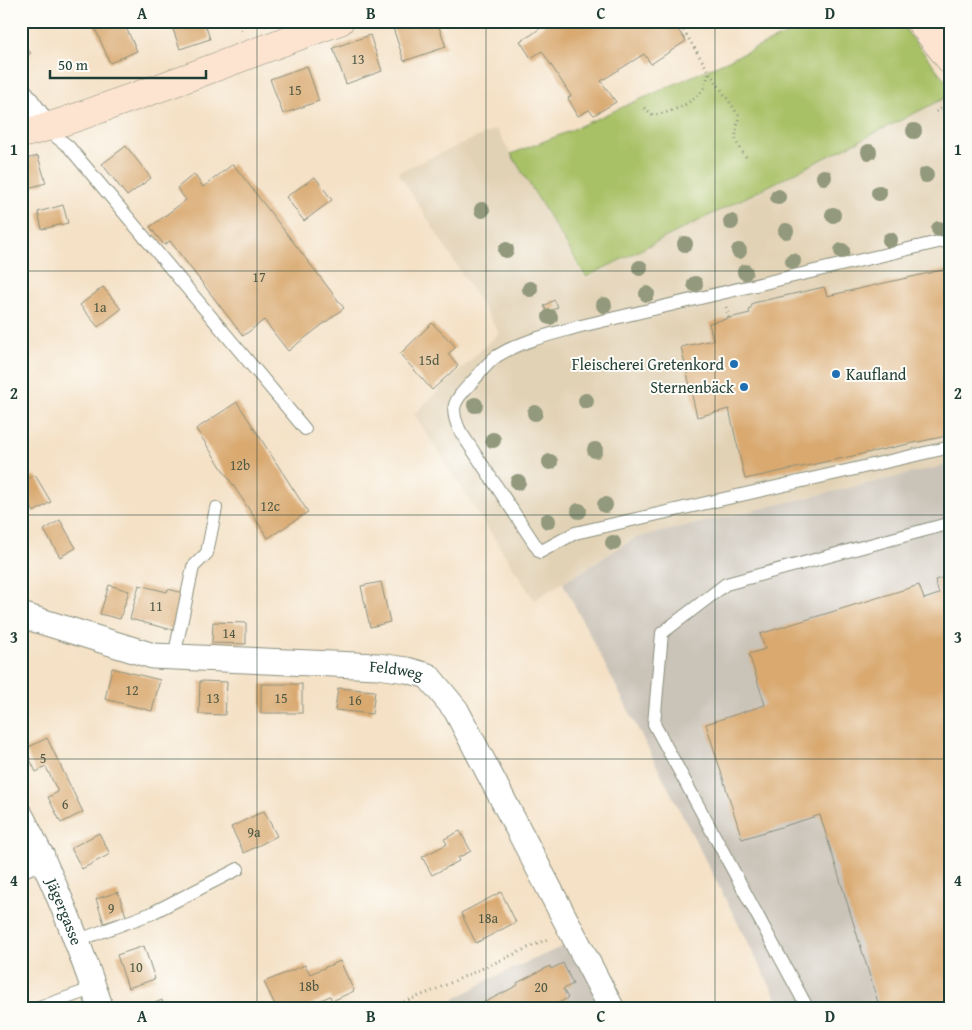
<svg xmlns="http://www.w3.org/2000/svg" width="972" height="1030" font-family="'Gentium Book Plus',serif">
<rect width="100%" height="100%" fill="#fdfcf7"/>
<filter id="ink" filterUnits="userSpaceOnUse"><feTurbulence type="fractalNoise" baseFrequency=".02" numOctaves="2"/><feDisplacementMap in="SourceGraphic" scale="10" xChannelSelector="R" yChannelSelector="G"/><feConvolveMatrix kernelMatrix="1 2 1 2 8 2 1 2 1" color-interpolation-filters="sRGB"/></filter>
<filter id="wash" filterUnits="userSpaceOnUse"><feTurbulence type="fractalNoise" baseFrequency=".0096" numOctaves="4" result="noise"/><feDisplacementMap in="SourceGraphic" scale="20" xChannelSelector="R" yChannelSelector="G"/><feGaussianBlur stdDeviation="1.12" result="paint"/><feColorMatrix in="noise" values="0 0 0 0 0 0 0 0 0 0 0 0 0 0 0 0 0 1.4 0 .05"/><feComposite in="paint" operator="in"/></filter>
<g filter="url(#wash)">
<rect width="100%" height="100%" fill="#f4e1c6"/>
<path fill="#e2d2b5" d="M949 81 951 83V464L635 538 534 600 414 414 499 333 398 172 496 129 585 279Z"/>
<g fill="#cac3b8">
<path d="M951 464V1009H782L563 583 635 538Z"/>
<path d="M577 940 612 1009H437L490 979Z"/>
</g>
<path fill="#a9c166" stroke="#647f4d" d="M816 21H899L949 85 945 98 586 277 511 154 560 135Z"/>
<g id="blocks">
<g fill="#d9a970">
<path d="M92 21H123L137 51 110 63Z"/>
<path d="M170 21H204L210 39 180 49Z"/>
<path d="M403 21H437L446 47 404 61 392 25Z"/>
<path d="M550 21H672L686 41 651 64 644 54 601 81 616 102 594 115 589 110 578 116 568 98 571 96 542 51 531 58 520 41 531 35Z"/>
<path d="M370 35 382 71 346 84 333 48Z"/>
<path d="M21 42 31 53 21 59Z"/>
<path d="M307 66 319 101 283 114 270 79Z"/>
<path d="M126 146 151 178 127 196 102 164Z"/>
<path d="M38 156 46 183 21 190V160Z"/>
<path d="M233 164 344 308 288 351 264 320 243 336 170 241 164 245 150 227 186 200 177 188 194 174 203 187Z"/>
<path d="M315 177 332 200 304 221 286 197Z"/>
<path d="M63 205 68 223 42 229 38 212Z"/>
<path d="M951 268V435L745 479 729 409 697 417 681 347 713 340 709 323 750 313 749 311 753 303 824 287 827 296Z"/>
<path d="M103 287 121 309 98 327 80 305Z"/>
<path d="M554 300 558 307 548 313 544 306Z"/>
<path d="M432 323 456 347 448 354 458 366 432 390 400 354Z"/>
<path d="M237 402 308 512 268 538 196 429Z"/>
<path d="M35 475 51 502 34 512 21 491V483Z"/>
<path d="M60 520 76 548 60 557 44 530Z"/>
<path d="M951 575V1009H880L820 815 742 839 706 724 765 705 749 654 765 649 760 634 919 585 924 599 939 594 935 580Z"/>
<path d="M381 582 390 622 370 627 361 586Z"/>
<path d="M109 585 129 591 120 619 100 614Z"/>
<path d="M139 585 167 592 168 589 183 593 173 630 130 619Z"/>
<path d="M213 622 246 623V644L212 643Z"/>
<path d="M112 668 160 680 152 711 105 699Z"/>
<path d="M200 681 227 682 225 715 199 714Z"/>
<rect x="261" y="684" width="41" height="29"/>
<path d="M338 688 375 691 372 714 335 710Z"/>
<path d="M47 738 83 812 61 823 48 797 58 792 46 767 36 772 25 749Z"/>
<path d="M264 811 277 836 244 853 231 827Z"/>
<path d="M460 831 471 851 458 858 459 861 432 875 422 857 447 844 444 839Z"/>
<path d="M99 833 110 854 82 869 71 848Z"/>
<path d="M118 892 126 916 104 923 96 899Z"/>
<path d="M501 892 516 922 476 943 461 913Z"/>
<path d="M144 946 155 979 128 988 117 955Z"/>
<path d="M340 961 354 991 332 1001 330 996 301 1009H277L264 982 305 965 310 974Z"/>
<path d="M563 963 573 984 563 989 568 998 547 1009H472L518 985 517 983 550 966 551 969Z"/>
<path d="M162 1000 165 1009H141Z"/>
</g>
</g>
</g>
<g filter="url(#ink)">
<use href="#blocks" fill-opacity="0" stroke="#8a8f7d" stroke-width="1"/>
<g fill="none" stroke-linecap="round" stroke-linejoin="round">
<defs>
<g id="lane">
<path d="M45 128 69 147 305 429"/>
<path d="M951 239 581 326C553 334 523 340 497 356 488 362 480 373 473 381 455 400 448 406 460 431L540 552 575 533 951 447"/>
<path d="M174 657 193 567 207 553 216 508"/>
<path d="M76 941 150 914 238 869"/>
<path d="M36 1009 94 988"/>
<path d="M808 1009 654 724 662 633 726 584 951 523"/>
</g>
<g id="street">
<path d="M21 95 45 128"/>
<path id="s1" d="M21 615 153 656 378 666 407 670 428 676 456 710 612 1009"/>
<path id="s2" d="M21 816C54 878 78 942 101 1009"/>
<path d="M21 865 42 856"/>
</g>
<g id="secondary">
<path d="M920 21 951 61"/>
<path d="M21 134C56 126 89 113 122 101 195 76 267 47 340 21"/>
</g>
</defs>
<use href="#lane" stroke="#8a8f7d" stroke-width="14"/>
<use href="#street" stroke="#8a8f7d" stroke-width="27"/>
<use href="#secondary" stroke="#8a8f7d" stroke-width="29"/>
<g stroke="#8a8f7d" stroke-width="3" stroke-dasharray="1 4" stroke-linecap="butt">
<path d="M235 21 242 32"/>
<path d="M710 73 739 116C735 139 732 139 747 158"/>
<path d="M644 108 653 115C671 113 689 105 702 91 706 86 707 78 709 72L678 21"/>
<path d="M936 112 951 101"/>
<path d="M726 307 729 318"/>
<path d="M385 1009 430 992 550 938"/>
</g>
<use href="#lane" stroke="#fff" stroke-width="12"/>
<use href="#street" stroke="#fff" stroke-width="25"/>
<use href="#secondary" stroke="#fde4d1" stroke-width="28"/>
</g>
<g fill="#92997c">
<circle cx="914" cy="131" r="8"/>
<circle cx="869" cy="152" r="8"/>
<circle cx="926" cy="175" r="8"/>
<circle cx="824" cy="177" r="8"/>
<circle cx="879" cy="193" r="8"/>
<circle cx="778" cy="197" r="8"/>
<circle cx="482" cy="210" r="8"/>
<circle cx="833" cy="215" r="8"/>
<circle cx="731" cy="222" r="8"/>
<circle cx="939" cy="229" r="8"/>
<circle cx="786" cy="231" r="8"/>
<circle cx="890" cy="240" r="8"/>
<circle cx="685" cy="244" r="8"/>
<circle cx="506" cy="250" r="8"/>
<circle cx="739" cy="251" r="8"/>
<circle cx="842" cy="251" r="8"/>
<circle cx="793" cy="261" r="8"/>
<circle cx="640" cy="268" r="8"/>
<circle cx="745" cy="272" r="8"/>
<circle cx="695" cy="284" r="8"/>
<circle cx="530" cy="289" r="8"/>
<circle cx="647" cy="294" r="8"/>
<circle cx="604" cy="305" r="8"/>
<circle cx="550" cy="317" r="8"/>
<circle cx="586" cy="401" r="8"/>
<circle cx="475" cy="405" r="8"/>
<circle cx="535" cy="413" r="8"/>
<circle cx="493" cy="440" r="8"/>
<circle cx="595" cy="450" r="8"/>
<circle cx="550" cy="462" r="8"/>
<circle cx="518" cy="482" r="8"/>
<circle cx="605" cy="505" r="8"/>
<circle cx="579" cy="511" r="8"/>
<circle cx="548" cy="521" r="8"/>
<circle cx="613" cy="543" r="8"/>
</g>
</g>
<path fill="none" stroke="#1f3d34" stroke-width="1" stroke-opacity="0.55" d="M257 21V1009M486 21V1009M715 21V1009M21 271H951M21 515H951M21 759H951"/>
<g fill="#1f6fb2" stroke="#fdfcf7" stroke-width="2">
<circle cx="734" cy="364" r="5"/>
<circle cx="836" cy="374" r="5"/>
<circle cx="744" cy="387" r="5"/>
</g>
<g text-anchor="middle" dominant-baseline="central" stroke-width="4" stroke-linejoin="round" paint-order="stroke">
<g font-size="14" fill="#4e5843">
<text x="358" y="59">13</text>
<text x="295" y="90">15</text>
<text x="259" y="277">17</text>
<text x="100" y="307">1a</text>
<text x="429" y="360">15d</text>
<text x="240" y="465">12b</text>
<text x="270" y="506">12c</text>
<text x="156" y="606">11</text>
<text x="229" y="633">14</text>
<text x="132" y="690">12</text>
<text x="213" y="698">13</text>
<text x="281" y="698">15</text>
<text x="355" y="700">16</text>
<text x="43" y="758">5</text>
<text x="65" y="804">6</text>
<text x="254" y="832">9a</text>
<text x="111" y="908">9</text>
<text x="488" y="918">18a</text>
<text x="136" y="967">10</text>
<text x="309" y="986">18b</text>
<text x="541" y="987">20</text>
</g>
<g font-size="16" fill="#1f3d34" stroke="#fdfcf7" text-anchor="end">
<text x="724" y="364">Fleischerei Gretenkord</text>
<text x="846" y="374" text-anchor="start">Kaufland</text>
<text x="734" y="387">Sternenbäck</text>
</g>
<g font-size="16" fill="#1f3d34" stroke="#fdfcf7">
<text stroke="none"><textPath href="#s1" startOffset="382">Feldweg</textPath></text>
<text stroke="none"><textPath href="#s2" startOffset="105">Jägergasse</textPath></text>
</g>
</g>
<rect width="972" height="1030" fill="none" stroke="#fdfcf7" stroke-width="55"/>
<path d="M50 70v8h156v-8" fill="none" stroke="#1f3d34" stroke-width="2.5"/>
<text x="58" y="70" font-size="15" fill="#1f3d34" stroke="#fdfcf7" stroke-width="4" paint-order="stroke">50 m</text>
<rect x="28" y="28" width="916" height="974" fill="none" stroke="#1f3d34" stroke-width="2"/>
<g font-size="16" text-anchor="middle" font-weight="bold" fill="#1f3d34">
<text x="142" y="19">A</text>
<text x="371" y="19">B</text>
<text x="601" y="19">C</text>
<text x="830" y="19">D</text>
<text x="14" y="155">1</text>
<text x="958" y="155">1</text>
<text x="14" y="399">2</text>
<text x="958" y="399">2</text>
<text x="14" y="643">3</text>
<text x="958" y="643">3</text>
<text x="14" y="886">4</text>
<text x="958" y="886">4</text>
<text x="142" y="1022">A</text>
<text x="371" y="1022">B</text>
<text x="601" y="1022">C</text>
<text x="830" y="1022">D</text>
</g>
</svg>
